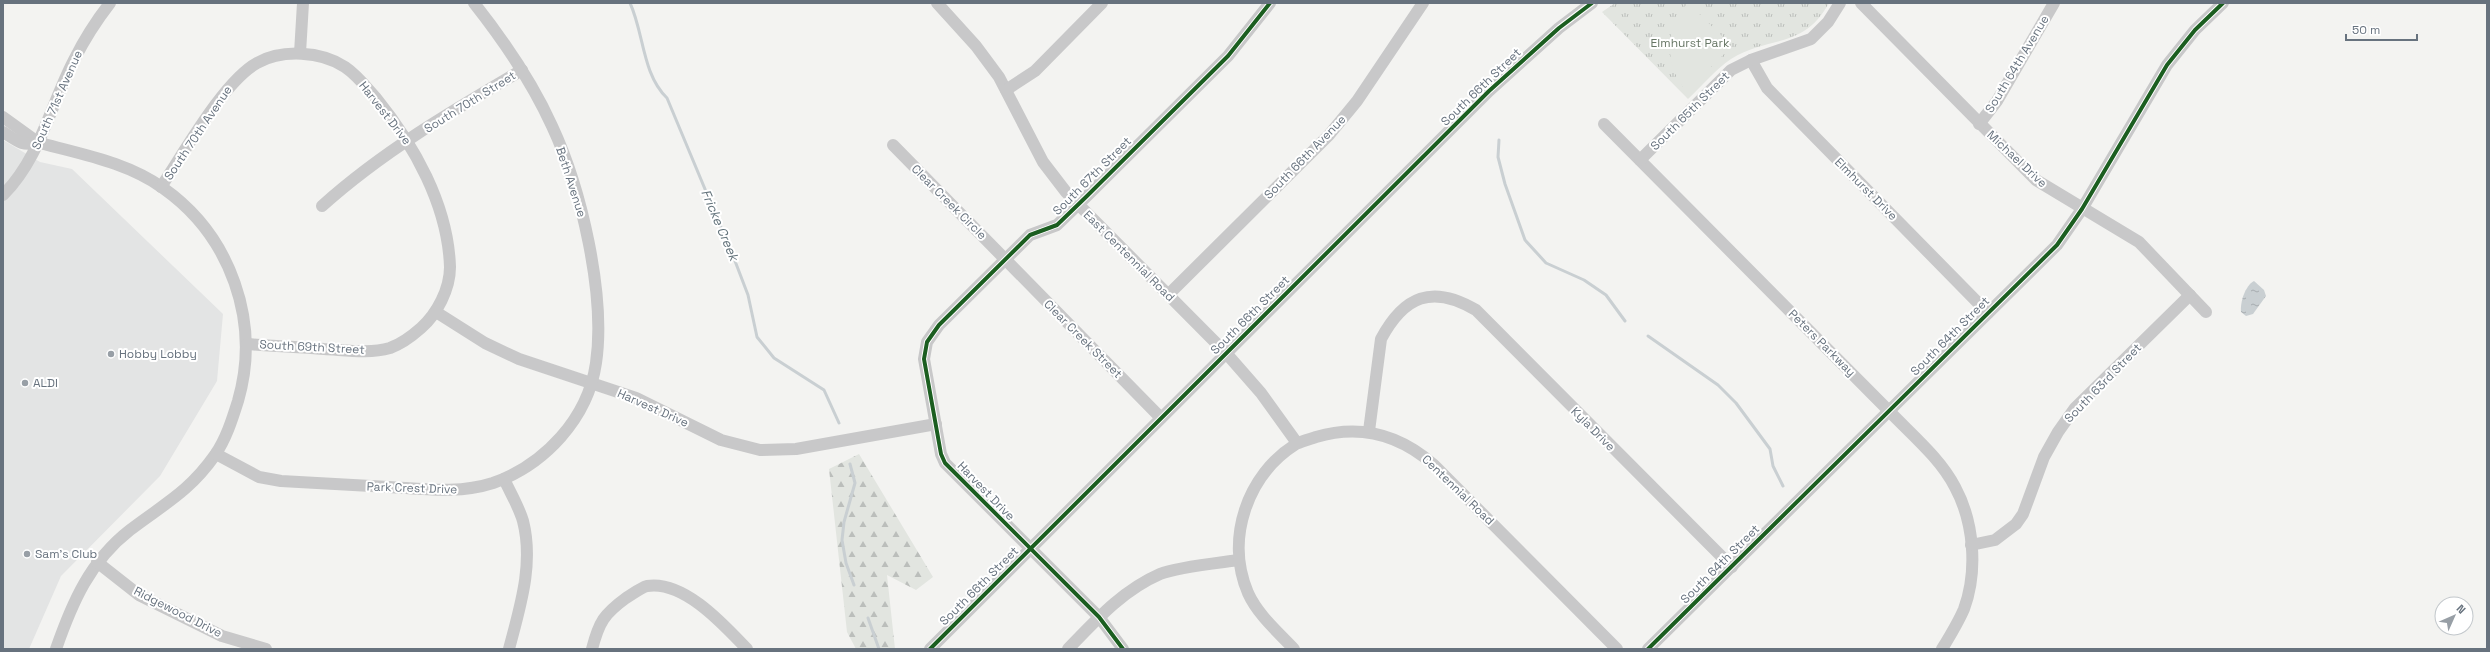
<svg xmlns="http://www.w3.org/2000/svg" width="2490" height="652" font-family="'Space Grotesk',sans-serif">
<defs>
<pattern id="grass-tufts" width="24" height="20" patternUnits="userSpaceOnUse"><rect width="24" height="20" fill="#e2e5e0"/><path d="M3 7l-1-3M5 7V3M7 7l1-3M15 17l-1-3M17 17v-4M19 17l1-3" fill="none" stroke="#bbbebb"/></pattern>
<pattern id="forest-firs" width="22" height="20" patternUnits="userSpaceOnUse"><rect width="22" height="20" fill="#e2e5e0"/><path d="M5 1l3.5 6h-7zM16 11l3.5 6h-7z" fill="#bbbebb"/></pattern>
<pattern id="water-ripples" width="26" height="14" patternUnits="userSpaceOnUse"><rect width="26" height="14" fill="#c9cfd2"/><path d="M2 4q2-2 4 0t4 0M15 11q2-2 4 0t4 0" fill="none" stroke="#a7acb0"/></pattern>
</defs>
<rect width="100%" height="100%" fill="#f3f3f1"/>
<path fill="#e3e4e4" d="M3 140 40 162 72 169 223 314 217 381 160 476 61 576 29 649H3Z"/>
<path fill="url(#grass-tufts)" d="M1615 3H1829C1803 50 1769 35 1731 59 1715 70 1702 86 1688 99L1602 12Z"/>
<path fill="url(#forest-firs)" d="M859 454 933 577 916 590 887 575 895 649H856L847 632 829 469Z"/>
<path fill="#e2e5e0" d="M1688 3 1728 42 1727 51 1686 92C1665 64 1663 28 1688 3Z"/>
<path fill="url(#water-ripples)" d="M2254 281 2264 290 2266 296 2253 314 2246 316 2241 312C2240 302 2245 286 2254 281Z"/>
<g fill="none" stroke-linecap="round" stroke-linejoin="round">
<g stroke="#c9cfd2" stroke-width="3">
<path d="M630 3C644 33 642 74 667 98L735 261 748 295 757 337 774 358 824 390 839 423"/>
<path d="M1499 140 1498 157 1505 184 1525 240 1546 263 1584 280 1606 295 1625 321"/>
<path d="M1648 336 1718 385 1736 403 1770 449 1773 466 1783 486"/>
<path d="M850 464 855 483 844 522 842 540 846 563 854 585"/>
<path d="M868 618 879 649"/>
</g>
<g stroke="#c8c8c9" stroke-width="12">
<path d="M937 3 976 46 999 77 1043 162 1066 192 1226 353 1261 393 1297 443"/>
<path d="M1861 3 2036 180 2139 242 2206 312"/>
<path d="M300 53 303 3"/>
<path d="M1751 60 1767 88 1988 313"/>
<path d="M1006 90 1035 71 1102 3"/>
<path d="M3 117 39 143"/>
<path d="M1604 124 1889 411C1912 435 1940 458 1955 487 1974 522 1978 571 1964 609 1958 623 1950 636 1942 649"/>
<path d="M1979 124 1997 101 2054 3"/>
<path d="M3 132C8 135 16 141 22 143 29 145 37 142 44 144 85 155 128 163 163 188 231 236 261 322 238 401 232 420 226 439 215 455 189 492 164 504 130 530 90 561 72 603 56 649"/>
<path d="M893 145 1161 418"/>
<path d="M1640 160 1731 70 1751 60 1811 39 1828 22 1840 3"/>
<path d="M161 187C184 153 224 81 257 63 282 49 321 51 345 67 357 75 367 88 376 98 414 145 448 205 450 267 450 289 437 314 421 328 412 336 401 344 390 348 369 354 345 350 324 349 298 347 272 346 247 344"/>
<path d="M3 195C40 158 50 106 74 60 84 40 96 21 110 3"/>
<path d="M322 206C382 152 452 111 522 70"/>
<path d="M1168 295 1329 135 1357 101 1423 3"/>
<path d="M436 312 485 343 519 359 636 398 721 440 760 450 796 449 936 424"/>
<path d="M1369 431 1381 339C1404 296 1432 284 1476 310L1732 567"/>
<path d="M216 454 259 477 281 481C317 483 353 485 389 487 424 489 459 494 493 483 544 465 588 419 596 363 606 295 581 188 552 126 532 82 504 41 474 3"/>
<path d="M504 479C510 492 519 507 523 521 534 564 520 607 509 649"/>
<path d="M1971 545 1995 540 2016 524 2023 514 2044 457 2058 432 2075 408 2190 295"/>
<path d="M97 562 139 595 222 636 266 649"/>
<path d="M592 649C599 622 604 614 626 598 633 594 640 588 647 586 684 580 724 625 747 649"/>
<path d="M930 649 1489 91 1559 28 1592 3"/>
<path d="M1068 649C1096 620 1123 590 1160 574 1177 567 1218 563 1239 560"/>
<path d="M1123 649 1099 617 945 463 941 454 924 359 927 342 939 325 1030 235 1057 225 1087 196 1228 56 1270 3"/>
<path d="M1294 649C1278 632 1258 615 1248 593 1225 539 1247 475 1296 444 1302 441 1310 439 1316 437 1360 424 1400 435 1434 465L1617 649"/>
<path d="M1648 649 2057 245 2082 209 2167 65 2195 30 2223 3"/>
</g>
<defs>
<g id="cycleway">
<path d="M930 649 1489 91 1559 28 1592 3"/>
<path d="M1123 649 1099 617 945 463 941 454 924 359 927 342 939 325 1030 235 1057 225 1087 196 1228 56 1270 3"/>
<path d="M1648 649 2057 245 2082 209 2167 65 2195 30 2223 3"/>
</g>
</defs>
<use href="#cycleway" stroke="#fff" stroke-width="6"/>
<use href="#cycleway" stroke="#1b5e20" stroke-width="4"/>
</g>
<g fill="#989fa6" stroke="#fff" stroke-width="1.5">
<circle cx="111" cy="354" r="4"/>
<circle cx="25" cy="383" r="4"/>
<circle cx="27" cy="554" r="4"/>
</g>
<g text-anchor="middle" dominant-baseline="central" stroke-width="4" stroke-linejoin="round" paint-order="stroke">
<g font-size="12" fill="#677665" stroke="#fff">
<text x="1690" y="43">Elmhurst Park</text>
</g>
<g font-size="12" fill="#67727e" stroke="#fff">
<text transform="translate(2017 64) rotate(-59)">South 64th Avenue</text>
<text transform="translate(1481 87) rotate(-44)">South 66th Street</text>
<text transform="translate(57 100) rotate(-66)">South 71st Avenue</text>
<text transform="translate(470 102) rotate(-32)">South 70th Street</text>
<text transform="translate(1690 111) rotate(-45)">South 65th Street</text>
<text transform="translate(385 113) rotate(52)">Harvest Drive</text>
<text transform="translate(198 133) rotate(-56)">South 70th Avenue</text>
<text transform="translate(1305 157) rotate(-46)">South 66th Avenue</text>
<text transform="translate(2017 159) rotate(43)">Michael Drive</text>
<text transform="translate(1092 176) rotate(-45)">South 67th Street</text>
<text transform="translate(571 182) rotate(72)">Beth Avenue</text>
<text transform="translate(1866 189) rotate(45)">Elmhurst Drive</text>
<text transform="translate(949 202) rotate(45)">Clear Creek Circle</text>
<text transform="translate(1129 256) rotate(45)">East Centennial Road</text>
<text transform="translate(1250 315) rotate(-45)">South 66th Street</text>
<text transform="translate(1950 336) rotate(-45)">South 64th Street</text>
<text transform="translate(1083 339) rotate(45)">Clear Creek Street</text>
<text transform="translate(1822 343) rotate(45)">Peters Parkway</text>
<text transform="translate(312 347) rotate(3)">South 69th Street</text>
<text transform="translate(2103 383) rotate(-46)">South 63rd Street</text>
<text transform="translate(653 408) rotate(24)">Harvest Drive</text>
<text transform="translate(1593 429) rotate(45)">Kyla Drive</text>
<text transform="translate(412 488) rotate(2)">Park Crest Drive</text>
<text transform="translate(1458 490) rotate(44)">Centennial Road</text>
<text transform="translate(986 491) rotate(46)">Harvest Drive</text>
<text transform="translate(1720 564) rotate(-45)">South 64th Street</text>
<text transform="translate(979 586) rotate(-45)">South 66th Street</text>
<text transform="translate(178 612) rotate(27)">Ridgewood Drive</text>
</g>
<g font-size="12" fill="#67727e" stroke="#fff" text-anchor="start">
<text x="119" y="354">Hobby Lobby</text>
<text x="33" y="383">ALDI</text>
<text x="35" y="554">Sam's Club</text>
</g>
<g font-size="13" font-style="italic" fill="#63737b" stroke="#fff">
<text transform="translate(720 225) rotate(67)">Fricke Creek</text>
</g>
</g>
<rect width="2490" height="652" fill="none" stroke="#67727e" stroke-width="8"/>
<g transform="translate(2454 616) rotate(45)"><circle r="19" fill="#ffffff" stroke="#c2c7cb"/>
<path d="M0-3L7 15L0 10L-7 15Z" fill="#989fa6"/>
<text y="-6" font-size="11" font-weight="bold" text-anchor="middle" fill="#67727e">N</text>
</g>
<path d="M2346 34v6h71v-6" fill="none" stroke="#67727e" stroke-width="2"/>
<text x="2352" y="34" font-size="12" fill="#67727e" stroke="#ffffff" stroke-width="3" paint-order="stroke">50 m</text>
</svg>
